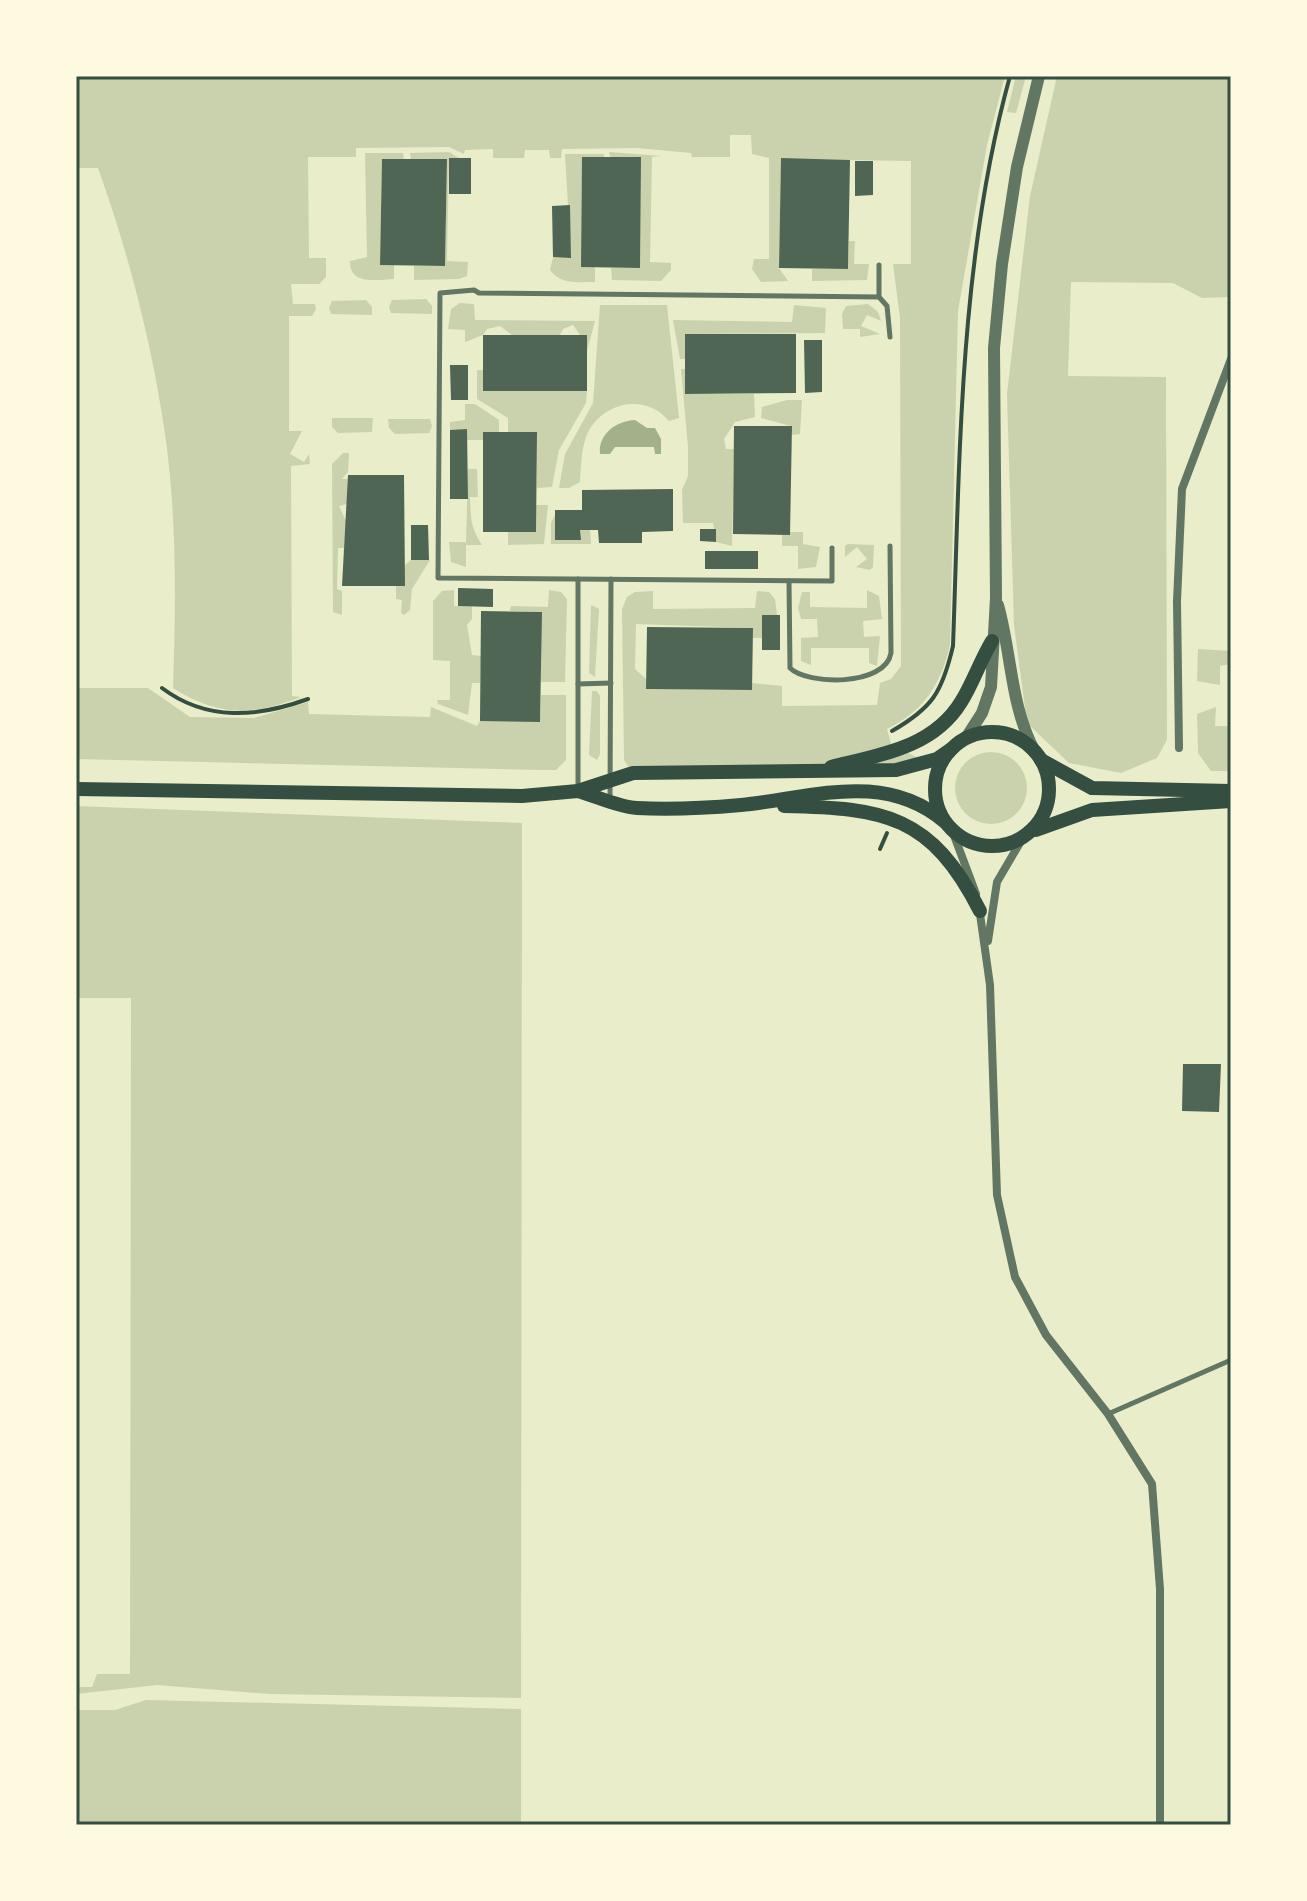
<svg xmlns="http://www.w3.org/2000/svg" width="1307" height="1901" font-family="Karla,sans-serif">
<rect width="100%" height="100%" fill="#e9edc9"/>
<g fill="#cad2ad">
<path d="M76 76H1005L987 145 958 311 950 645C941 684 924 711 887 729L891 744 920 759 893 766H628L624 760 622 609 627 597 635 592 653 591V609L755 608 757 591 769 592 775 599 777 615H762V638H753L752 628 636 624 635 669 646 679V689L751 690 752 683 782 686V706L877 705 880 683 891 679 901 666 900 318 893 264H911V161L781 159 779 268 788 281 761 282 752 269 754 259H769V158L752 154 751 135H730V157H692L691 153 637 148 562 149 561 158H550L549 150H525L524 158H493V149L465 150 464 154 449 147 356 148V157H308L309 258H326V277L319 284H291L293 304H315L316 309 312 316H289V431H302L290 454 304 462 309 454 310 464 291 466 292 696 301 697C252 716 219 717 173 688 176 602 177 513 164 427 151 341 128 251 98 168H76Z"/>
<path d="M1016 76H1026L1016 113 1007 112Z"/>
<path d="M1057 76H1231V297L1202 298 1173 283 1071 282 1068 376 1166 377 1167 740 1157 758 1121 773 1069 763 1027 723 1014 625 1007 394 1030 196Z"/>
<path d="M449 152 459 158H449L447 261 468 262 467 276 459 279 414 280V266H445L447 160 411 159 410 153Z"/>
<path d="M609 152 661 156 652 157 650 262 671 263V270L661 281 612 280 611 268H639Z"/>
<path d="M365 153H403L404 159H382L380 265H394V279C376 280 349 285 350 261L367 257Z"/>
<path d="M565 154H604V157L582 158 581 267H595V282C578 282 561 285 550 270L553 257H571Z"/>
<path d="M849 241H855L854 264H869L867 280 812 281V269H848Z"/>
<path d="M426 299 432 306V314L391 313 389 307 392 300Z"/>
<path d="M366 300 372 307V315L331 314 329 308 332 301Z"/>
<path d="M460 303 474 304 475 320 595 321 587 351V335H580L573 325 563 329 560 335H512L500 326 487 329 483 335 465 342V330L448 329 451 309Z"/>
<path d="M868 304 878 312 881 321 867 315 861 326 880 334 860 337V329H843L842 314 846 306Z"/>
<path d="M600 305H667L679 418 669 421C645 391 599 403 586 437 581 452 581 467 580 482L569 488H559L565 454 593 403Z"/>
<path d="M794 305 826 308 825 333 685 334V359H680L673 320 792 322Z"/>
<path d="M681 369H685V394H754L755 417 735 422 724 439 726 449H734L732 546 716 542 713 523H683L682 490 688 476V447Z"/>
<path d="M477 370H483V391H587L586 403 559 450 552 487 537 488V432H508V418L477 399Z"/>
<path d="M787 400H802L800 434 792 435 791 426 761 418 762 407Z"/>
<path d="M465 404H475L499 420V432H483V440H467V430H450V422L465 420Z"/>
<path d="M332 418H373L372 432 338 433 332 427Z"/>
<path d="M388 419H430L432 426 429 433 395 434 389 428Z"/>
<path d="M343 453H349L348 472 342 479H348L347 504 339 506 346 521 344 548H338L337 589 342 591V615L333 612 332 464Z"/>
<path d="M468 469H477L478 497H470C471 518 470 527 482 545H466V567L451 562 449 542H466Z"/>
<path d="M536 505H548L544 544 508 545V532H536Z"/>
<path d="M555 515 556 540H580V530H590L591 544H551V523Z"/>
<path d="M790 532H803V544L820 547 816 567 798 569V546H782V534L790 535Z"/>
<path d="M874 545 873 567 870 570 856 567 867 559 857 547 845 557V546L848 544Z"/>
<path d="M411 560H430L412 589 410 610 404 615 401 613 402 600 396 599V586H405V565Z"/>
<path d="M454 590V606H472V619L467 625 472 655 481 656 480 683H472L468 715 438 704 437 700H450V661L433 660V601L442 591Z"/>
<path d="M549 590 561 592 567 599 565 682H541V612L510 611 511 606 548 607Z"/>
<path d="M867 590 879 596 882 619 863 621 864 637 880 636 877 666 869 663V648H811V665L801 661V638L818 637 817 619H801L798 608 802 592H810V607L867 608Z"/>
<path d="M591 605 599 609 595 677 589 673Z"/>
<path d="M1198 649 1231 651V664L1220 666V685L1197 681Z"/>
<path d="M76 688H148L190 717 254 718 308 702 309 714 430 717 431 707 477 726 480 721 540 720 541 695H566V760L556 770H541L76 759Z"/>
<path d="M592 691H597L600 696V754L597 760 589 755Z"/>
<path d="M1216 707 1215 726H1231V771H1211L1198 753 1197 714Z"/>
<circle cx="991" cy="788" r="36"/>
<path d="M76 806 522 823 521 1698 270 1694 157 1685 76 1694V1687H92L97 1674H130L131 998H76Z"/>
<path d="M146 1700 521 1709V1825H76V1710H115Z"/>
</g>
<path fill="#a3b18a" d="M635 420 647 428H655L661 439V454H655L654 447H615L610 454H600C598 434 616 421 635 420Z"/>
<g fill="#4f6655">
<path d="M582 157H641L640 268 581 267Z"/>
<rect x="449" y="158" width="22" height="36"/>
<path d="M781 158 850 160 848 269 779 268Z"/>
<path d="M382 159H447L445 266 380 265Z"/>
<path d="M855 161H873V195L855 196Z"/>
<path d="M570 205 571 258 553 257 552 206Z"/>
<path d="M685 334H796V393L685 394Z"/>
<rect x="483" y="335" width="104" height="56"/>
<path d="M804 340H822V392L805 393Z"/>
<path d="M450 365H468V400H451Z"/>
<path d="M734 426H792L790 535 733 534Z"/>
<path d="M467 429 468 499H450V430Z"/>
<path d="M483 432H537L536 532H483Z"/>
<path d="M348 475H404L405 586H342Z"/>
<path d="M673 489V531L642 532V543H599L598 530H580L581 540H555V510H582V490Z"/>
<path d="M411 525H428L429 560H411Z"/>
<path d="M700 529H716V542L700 541Z"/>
<rect x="705" y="551" width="53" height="18"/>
<path d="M458 588 493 589V607L458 606Z"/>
<path d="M481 611 542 612 540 722 480 721Z"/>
<rect x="762" y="615" width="18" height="35"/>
<path d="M647 627 753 628 752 690 646 689Z"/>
<path d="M1183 1064H1221L1219 1112 1182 1111Z"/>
</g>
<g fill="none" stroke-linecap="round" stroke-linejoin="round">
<g stroke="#344e41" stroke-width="4">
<path d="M162 688C207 722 258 717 308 699"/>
<path d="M892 731C932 708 942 693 953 646 960 455 959 261 1010 76"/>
<path d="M880 849 887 833"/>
</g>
<g stroke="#617663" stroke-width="5">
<path d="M879 265V297L887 306 890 337"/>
<path d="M832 548V581L438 578 440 293 474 290 479 293 879 297"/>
<path d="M578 579V790"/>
<path d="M789 581 790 668C807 685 885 687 891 653L890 546"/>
<path d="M578 684 611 683"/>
<path d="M610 800 611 579"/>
<path d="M1108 1414 1231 1360"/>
</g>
<g stroke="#617663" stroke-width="8">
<path d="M1179 748 1177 601 1182 489 1231 359"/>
<path d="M952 830 976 894"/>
<path d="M979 907 990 985 997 1195 1015 1277 1046 1335 1108 1414 1152 1484 1160 1589V1825"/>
<path d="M988 941 997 882 1024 836"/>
</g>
<g stroke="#617663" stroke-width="12">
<path d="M998 605C1012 655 1010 705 1035 752"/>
<path d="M966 738 982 713 991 687 996 598 994 348 1002 264 1017 167 1039 76"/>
</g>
<g stroke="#344e41" stroke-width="14">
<circle cx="992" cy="789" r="57"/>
<path d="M1041 760 1092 788 1231 791"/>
<path d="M831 767C879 755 933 748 961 702 973 683 980 661 992 641"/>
<path d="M76 789 522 796 578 791 633 773 896 770 937 759 950 750"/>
<path d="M578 791C596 796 618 807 637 808 671 810 707 808 741 805 812 798 884 770 945 822"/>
<path d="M784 806C885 808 931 815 980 911"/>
<path d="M1036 830 1092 810 1231 801"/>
</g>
</g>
<rect width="1307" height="1901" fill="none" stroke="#fefae0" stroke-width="156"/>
<rect x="78" y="78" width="1151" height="1745" fill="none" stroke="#344e41" stroke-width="3"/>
</svg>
